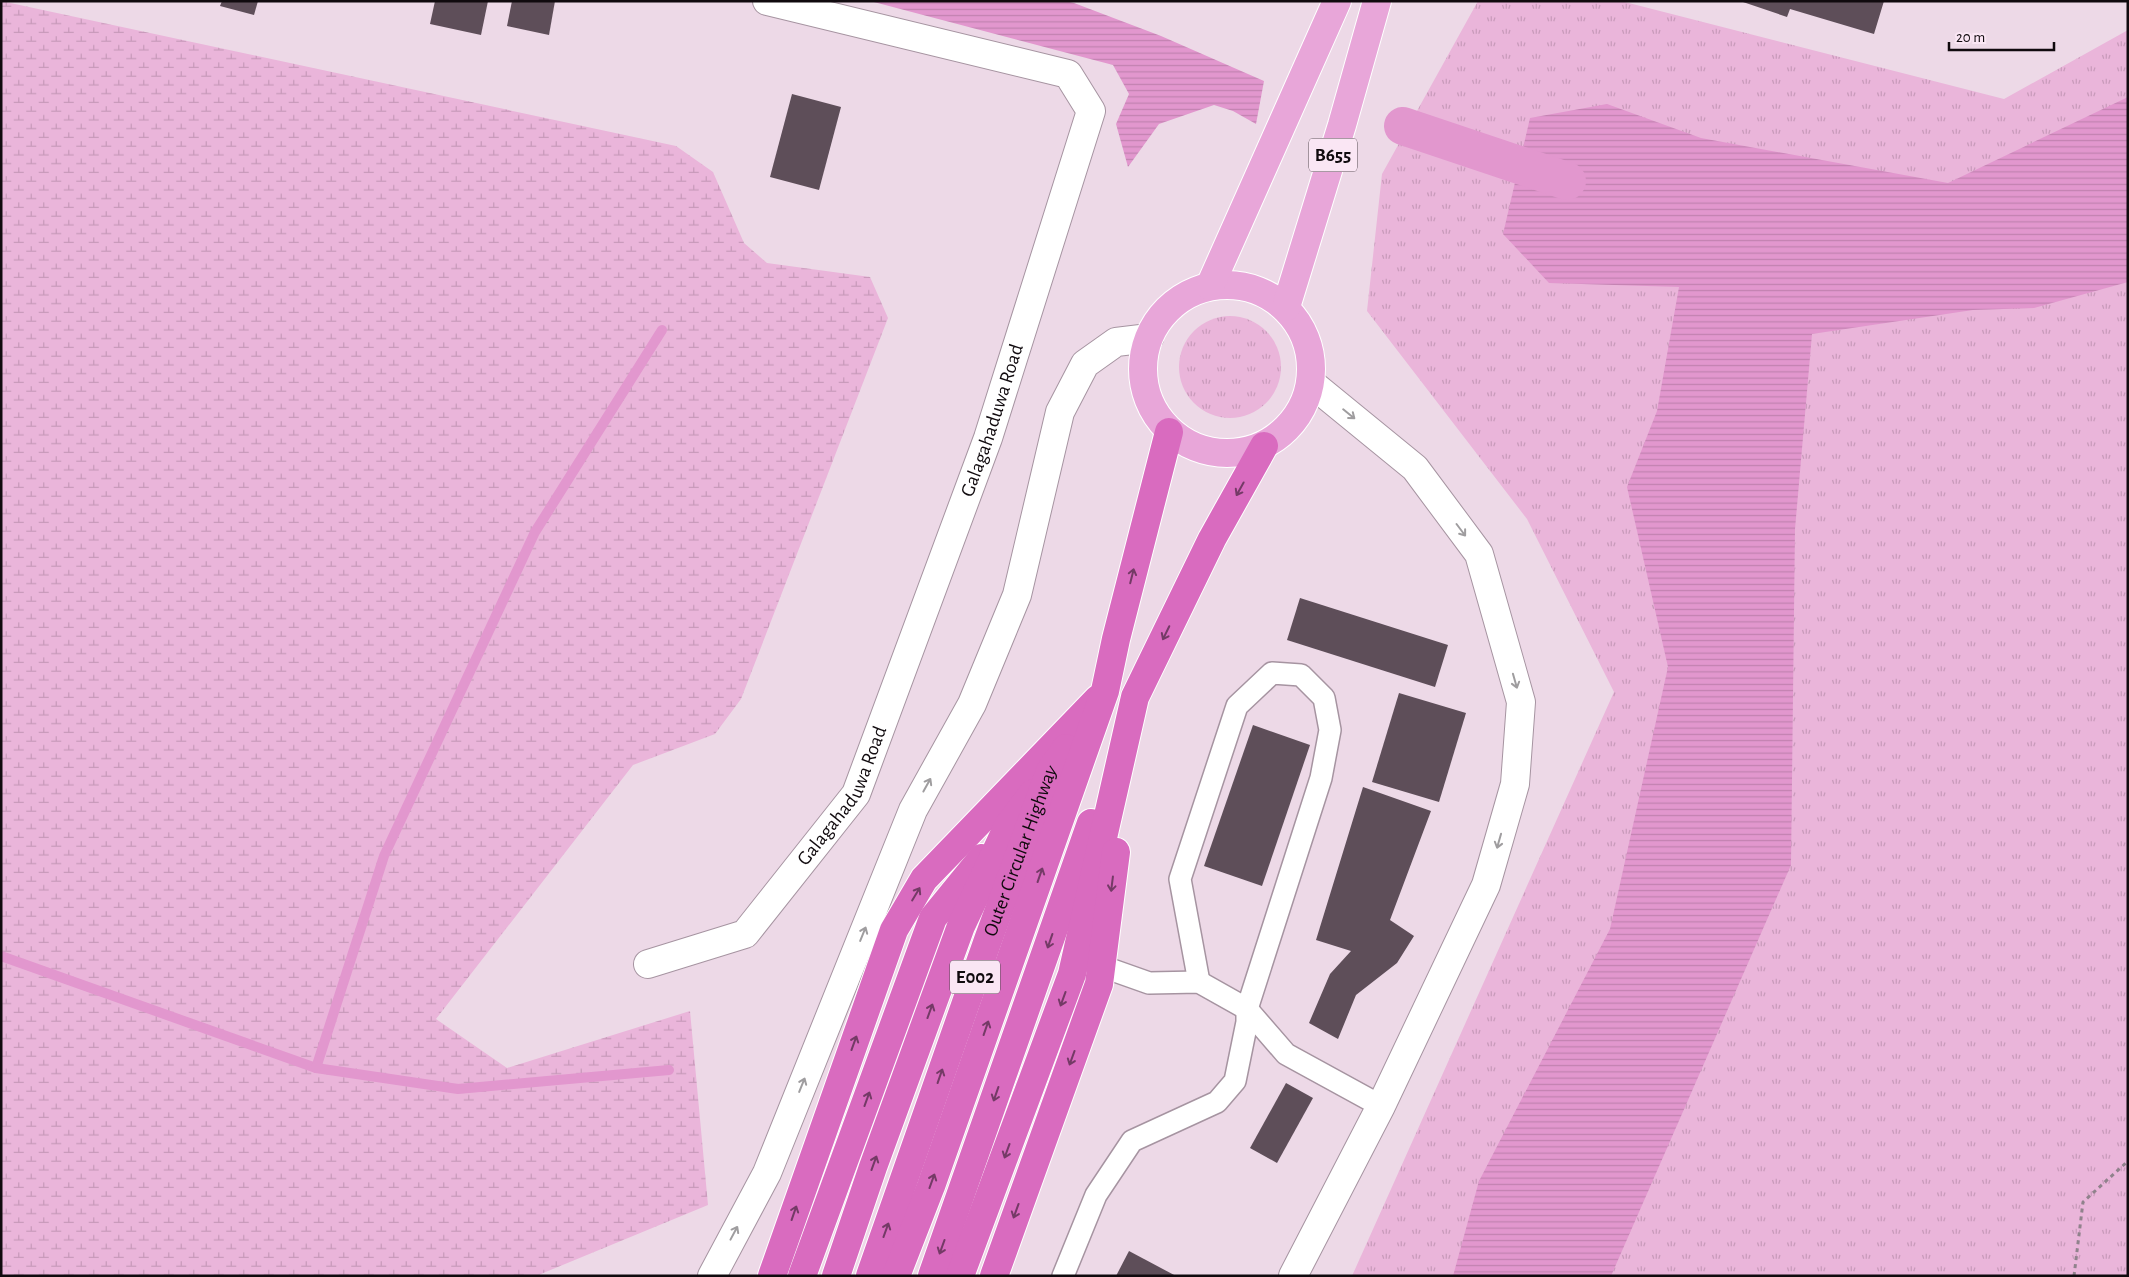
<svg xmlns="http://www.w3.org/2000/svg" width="2129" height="1277" font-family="'Alegreya Sans',sans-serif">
<defs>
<pattern id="grass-tufts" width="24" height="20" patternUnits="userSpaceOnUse" patternTransform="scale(1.25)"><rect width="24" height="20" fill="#eab5da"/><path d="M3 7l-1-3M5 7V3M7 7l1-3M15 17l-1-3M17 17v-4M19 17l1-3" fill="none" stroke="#c89aba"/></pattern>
<pattern id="wetland-marsh" width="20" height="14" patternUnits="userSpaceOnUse" patternTransform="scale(1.25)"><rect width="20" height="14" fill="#eab5da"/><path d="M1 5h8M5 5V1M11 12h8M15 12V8" fill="none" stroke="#c89aba"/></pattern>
<pattern id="water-rules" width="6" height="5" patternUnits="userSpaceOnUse" patternTransform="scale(1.25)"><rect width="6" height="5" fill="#e297ce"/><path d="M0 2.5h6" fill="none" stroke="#c181b0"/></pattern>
</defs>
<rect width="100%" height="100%" fill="#edd9e7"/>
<g fill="url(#grass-tufts)">
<path d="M1478 1H1621L2004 99 2128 30V1276H1352L1614 692 1527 519 1367 311 1382 174Z"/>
<circle cx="1230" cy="367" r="51"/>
</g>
<path fill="url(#wetland-marsh)" d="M1 1 676 146 713 172 744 243 767 263 870 277 888 318 741 699 715 734 633 765 436 1019 507 1068 690 1011 708 1205 536 1276H1Z"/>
<g fill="url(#water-rules)">
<path d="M870 1H1065L1074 3 1161 36 1264 81 1256 124 1233 111 1214 105 1159 124 1128 167 1116 124 1129 94 1113 65Z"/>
<path d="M2128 97V282L2034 308 1973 310 1812 334 1795 529 1791 865 1611 1276H1453L1479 1181 1610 929 1668 667 1627 487 1657 411 1679 287 1549 283 1503 234 1530 118 1607 104 1701 138 1948 183Z"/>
</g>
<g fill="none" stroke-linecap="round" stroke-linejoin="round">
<g stroke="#e297ce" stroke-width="10">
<path d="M1 956 316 1068 458 1089 669 1070"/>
<path d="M316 1068 384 856 535 532 662 330"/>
</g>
<path stroke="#e297ce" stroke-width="38" d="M1403 126 1567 181"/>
</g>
<g fill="#5e4e59">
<path d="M222 1H258L254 15 220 6Z"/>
<path d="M435 1H488L481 35 430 24Z"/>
<path d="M512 1H555L549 35 507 26Z"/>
<path d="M1740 1H1884L1874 34 1790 9 1787 17Z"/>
<path d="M792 94 841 107 819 190 770 177Z"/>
<path d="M1300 598 1448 645 1435 687 1287 640Z"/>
<path d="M1399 693 1466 713 1439 802 1372 782Z"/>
<path d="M1253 725 1310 745 1262 886 1204 866Z"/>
<path d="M1363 787 1431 811 1390 920 1414 936 1397 963 1356 995 1338 1039 1309 1023 1330 974 1351 951 1316 940Z"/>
<path d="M1286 1083 1313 1098 1277 1163 1250 1148Z"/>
<path d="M1129 1251 1176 1276H1116Z"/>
</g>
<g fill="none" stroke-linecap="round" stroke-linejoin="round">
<defs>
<g id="lane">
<path d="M1101 966 1149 983 1199 982 1247 1009 1286 1054 1381 1106"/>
<path d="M1063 1276 1096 1195 1132 1141 1217 1102 1235 1081 1247 1022V1009L1321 778 1330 730 1324 698 1301 675 1272 673 1237 706 1180 879 1199 982"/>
</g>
<g id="street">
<path id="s1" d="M648 964 745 934 856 794 988 438 1091 111 1068 74 767 1"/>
</g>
<g id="secondary">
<path d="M712 1276 767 1173 913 810 972 704 1017 595 1060 412 1085 364 1116 342 1149 338"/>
<path d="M1293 1276 1381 1106 1486 885 1515 784 1521 702 1479 554 1415 468 1311 383"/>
</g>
<g id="primary">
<circle cx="1227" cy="369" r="84"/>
<path d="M1210 286 1337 1"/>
<path d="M1286 307 1342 125 1377 1"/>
</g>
<g id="highway">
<path d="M772 1276 894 930 924 879 1098 699"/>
<path d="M802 1276 933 918 982 858"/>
<path d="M836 1276 873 1167 961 926 1008 826 1033 793"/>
<path id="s2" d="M870 1276 988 940 1050 771 1066 748"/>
<path d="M896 1276 931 1186 1105 691 1116 639 1169 432"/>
<path d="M932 1276 1091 823"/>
<path d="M960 1276 1072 974 1135 697 1212 539 1264 446"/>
<path d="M994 1276 1099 984 1116 852"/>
</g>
</defs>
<use href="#lane" stroke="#a694a1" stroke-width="24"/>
<use href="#street" stroke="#a694a1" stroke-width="30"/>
<use href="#secondary" stroke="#a694a1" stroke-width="30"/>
<use href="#primary" stroke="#fff" stroke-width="30"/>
<use href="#highway" stroke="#fff" stroke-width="30"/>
<path stroke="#90828c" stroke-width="3" stroke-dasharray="4 4" stroke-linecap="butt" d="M2074 1276 2083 1202 2128 1161"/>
<use href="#lane" stroke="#fff" stroke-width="21"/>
<use href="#street" stroke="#fff" stroke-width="28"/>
<use href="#secondary" stroke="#fff" stroke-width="28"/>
<use href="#primary" stroke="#e8a6d9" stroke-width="28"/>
<use href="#highway" stroke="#d96bbf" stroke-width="28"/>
</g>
<defs><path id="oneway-shaft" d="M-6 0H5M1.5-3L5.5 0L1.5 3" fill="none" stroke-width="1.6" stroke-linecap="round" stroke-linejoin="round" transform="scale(1.25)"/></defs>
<g stroke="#9f9d9f">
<use href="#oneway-shaft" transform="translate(1349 414) rotate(39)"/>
<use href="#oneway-shaft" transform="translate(1461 530) rotate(53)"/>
<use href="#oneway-shaft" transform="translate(1515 681) rotate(74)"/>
<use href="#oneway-shaft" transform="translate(927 785) rotate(-61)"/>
<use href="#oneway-shaft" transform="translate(1499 841) rotate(106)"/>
<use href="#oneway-shaft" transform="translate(863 934) rotate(-68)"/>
<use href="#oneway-shaft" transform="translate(802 1085) rotate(-68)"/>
<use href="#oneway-shaft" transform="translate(734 1233) rotate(-62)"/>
</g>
<g stroke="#743a66">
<use href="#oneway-shaft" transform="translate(1240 489) rotate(119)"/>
<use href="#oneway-shaft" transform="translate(1132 576) rotate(-76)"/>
<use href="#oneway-shaft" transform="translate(1166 633) rotate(116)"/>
<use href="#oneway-shaft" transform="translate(1040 875) rotate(-71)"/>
<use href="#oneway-shaft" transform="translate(1112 884) rotate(97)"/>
<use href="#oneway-shaft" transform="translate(916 894) rotate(-59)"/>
<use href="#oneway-shaft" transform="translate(1050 941) rotate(109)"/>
<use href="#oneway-shaft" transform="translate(1063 999) rotate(110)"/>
<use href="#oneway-shaft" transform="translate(930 1011) rotate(-70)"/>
<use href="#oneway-shaft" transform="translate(986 1028) rotate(-71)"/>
<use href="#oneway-shaft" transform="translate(854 1043) rotate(-70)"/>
<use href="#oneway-shaft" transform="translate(1072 1058) rotate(110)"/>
<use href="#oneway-shaft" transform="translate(940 1076) rotate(-71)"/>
<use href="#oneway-shaft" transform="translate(996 1094) rotate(109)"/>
<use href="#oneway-shaft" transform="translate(867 1099) rotate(-70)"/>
<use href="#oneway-shaft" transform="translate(1007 1151) rotate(110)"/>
<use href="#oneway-shaft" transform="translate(874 1163) rotate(-70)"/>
<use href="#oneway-shaft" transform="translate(932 1181) rotate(-70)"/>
<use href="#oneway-shaft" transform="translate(1016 1211) rotate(110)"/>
<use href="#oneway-shaft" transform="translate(794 1213) rotate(-71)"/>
<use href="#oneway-shaft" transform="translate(886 1230) rotate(-70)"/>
<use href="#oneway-shaft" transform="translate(942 1247) rotate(110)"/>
</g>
<g text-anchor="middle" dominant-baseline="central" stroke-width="5" stroke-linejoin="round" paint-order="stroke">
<g fill="#fae6f4" stroke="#564c53" stroke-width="1">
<rect x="1309" y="138.5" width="48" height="33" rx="4"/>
<rect x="950" y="960.5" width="50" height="33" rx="4"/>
</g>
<g font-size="19" font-weight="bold" fill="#100a0e">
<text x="1333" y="155">B655</text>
<text x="975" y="977">E002</text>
</g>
<g font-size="20" fill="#100a0e" stroke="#fae6f4">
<text stroke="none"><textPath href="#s1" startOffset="678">Galagahaduwa Road</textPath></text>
<text stroke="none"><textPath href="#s1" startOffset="272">Galagahaduwa Road</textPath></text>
<text stroke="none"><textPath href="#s2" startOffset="451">Outer Circular Highway</textPath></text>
</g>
</g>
<rect width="2129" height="1277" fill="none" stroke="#100a0e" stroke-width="5"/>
<path d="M1949 42v8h105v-8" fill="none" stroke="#100a0e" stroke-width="2.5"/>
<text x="1956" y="42" font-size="15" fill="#100a0e" stroke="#fae6f4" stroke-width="4" paint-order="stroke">20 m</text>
</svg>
